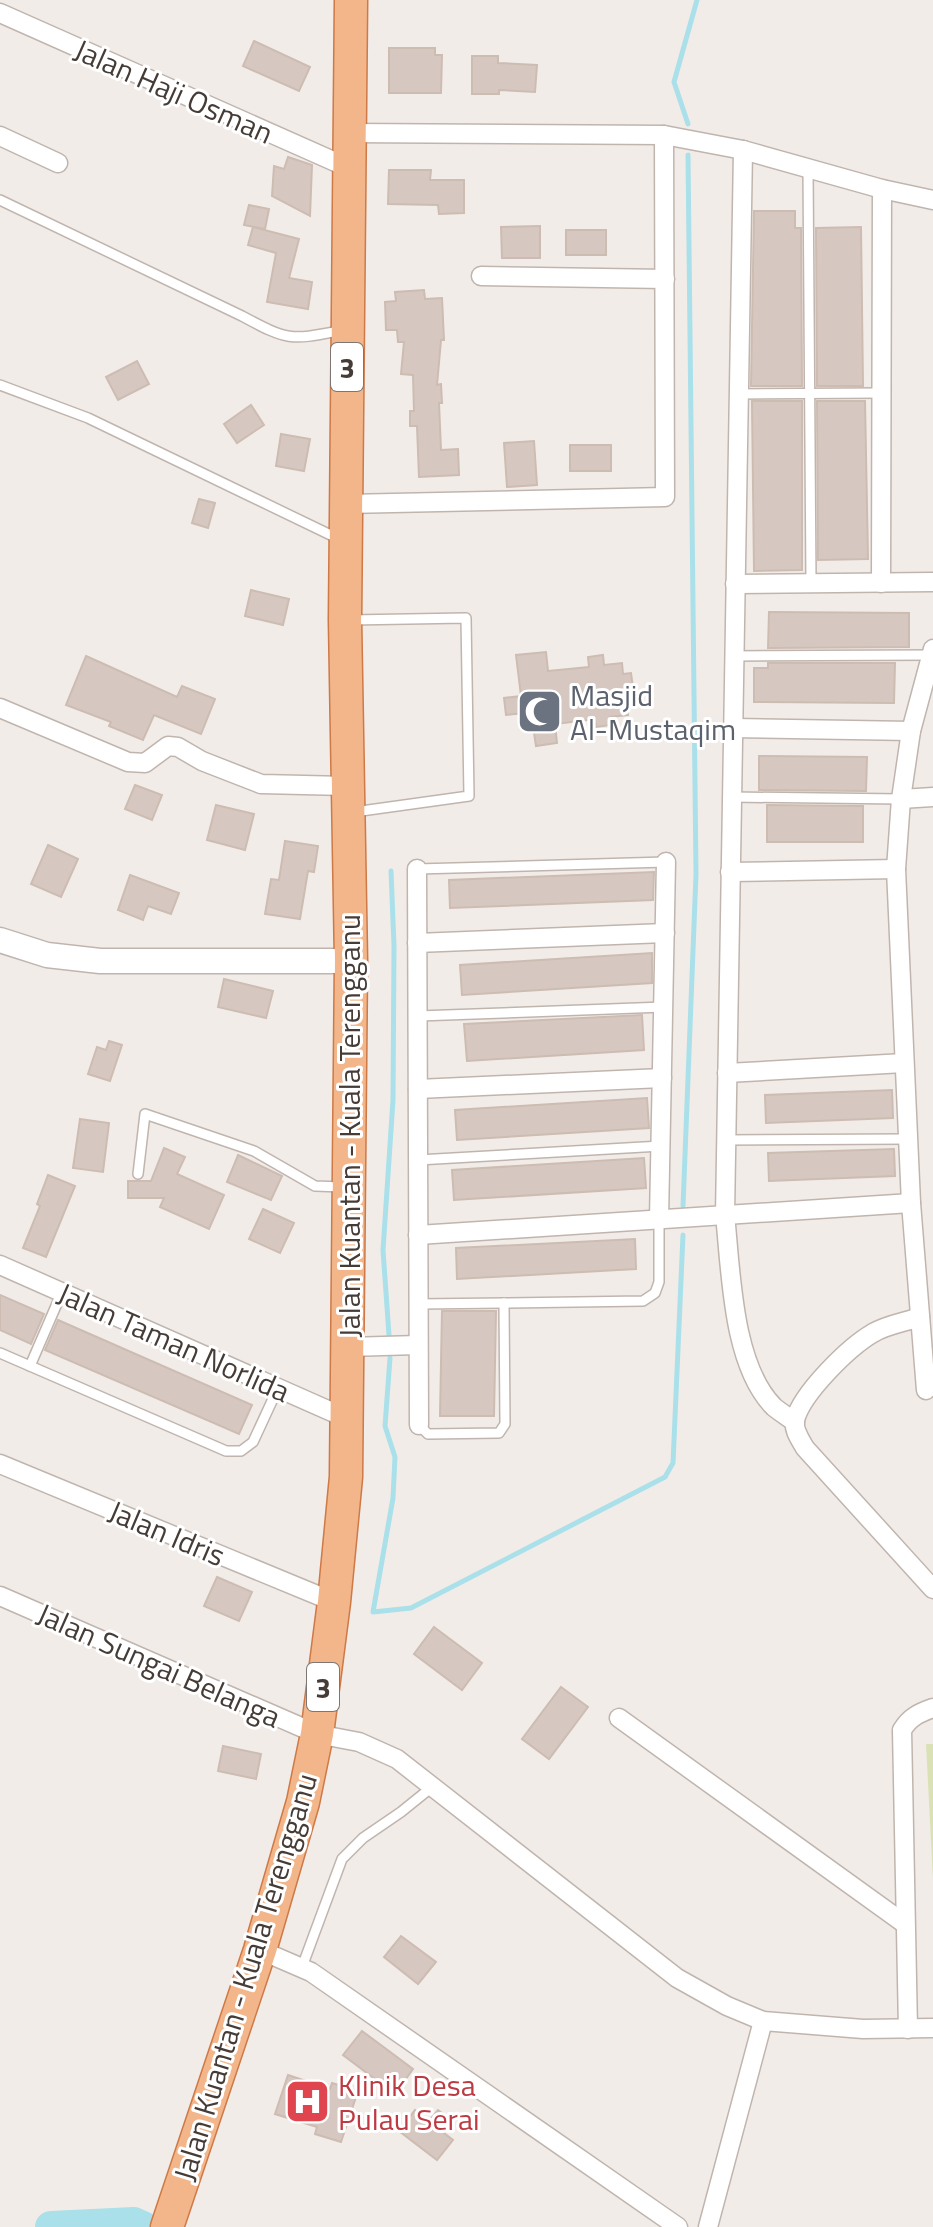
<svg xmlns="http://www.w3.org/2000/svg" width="933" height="2227" font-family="'Titillium Web',sans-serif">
<rect width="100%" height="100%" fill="#f2ece8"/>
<path fill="#dae2b5" d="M926 1744H933V1880Z"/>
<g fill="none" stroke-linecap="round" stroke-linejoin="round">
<g stroke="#aae0e9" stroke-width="5">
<path d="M688 124 674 82 697 0"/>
<path d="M683 1206 696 874 688 155"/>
<path d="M389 1335 383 1250 393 1100 394 946 391 871"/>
<path d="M390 1358 385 1426 395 1457 393 1498 373 1612 411 1608 665 1477 673 1463 683 1235"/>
</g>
<path stroke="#aae0e9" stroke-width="32" d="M51 2227 134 2223 143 2227"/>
</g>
<g fill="#d6c8c1" stroke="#cdbcb2" stroke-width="2">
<path d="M254 41 310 67 299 91 243 66Z"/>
<path d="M389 48H435V55H442L441 93H389Z"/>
<path d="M472 56H498V63L537 65 535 92 499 90V94H472Z"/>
<path d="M288 157 312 165 310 216 272 196 274 166 284 169Z"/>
<path d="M389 170H431L430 180H464V213L439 214 438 205 388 204Z"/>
<path d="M249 205 269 209 265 229 244 225Z"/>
<path d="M754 211H795V228H801L802 386H751Z"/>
<path d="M540 226V258H502L501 227Z"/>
<path d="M253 227 299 239 289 278 312 282 308 309 267 302 276 253 248 245Z"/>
<path d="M861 227 863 386H817L816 228Z"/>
<rect x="566" y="230" width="40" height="25"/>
<path d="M424 290 425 299 442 298 444 340H441L437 385 441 384 442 403H439L441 450 458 449 459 475 419 477 417 426H410V411H414L413 375 401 374 404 342H398L397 330H386L385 302 396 301 395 292Z"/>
<path d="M137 361 149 384 118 400 106 377Z"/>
<path d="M752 401H802V570L754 571Z"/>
<path d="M817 401H865L868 559 818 560Z"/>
<path d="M251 405 264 425 237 443 224 424Z"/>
<path d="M281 434 310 439 304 471 276 466Z"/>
<path d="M534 441 537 485 507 487 504 443Z"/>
<rect x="570" y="445" width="41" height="26"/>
<path d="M199 499 215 503 208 528 192 523Z"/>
<path d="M251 590 289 599 283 625 245 616Z"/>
<path d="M769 612 909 613V647L768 648Z"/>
<path d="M546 652 548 671 589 667 588 657 603 655 604 665 622 663 623 674 631 673 635 702 627 703 628 715 610 717 611 725 596 727 595 719 555 724 557 743 536 746 533 726 525 727 524 713 506 715 504 698 521 696 516 655Z"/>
<path d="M86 656 177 697 182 686 215 699 201 734 154 715 143 740 109 726 111 722 66 705Z"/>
<path d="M768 663H895L894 703 754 702V668H768Z"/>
<path d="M759 756 867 757 866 791 759 790Z"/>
<path d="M135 785 162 795 152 820 125 809Z"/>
<path d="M216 805 254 814 245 850 207 840Z"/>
<path d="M767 805 863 806V842H767Z"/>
<path d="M285 841 318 846 314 872 308 871 300 919 265 914 271 879 279 880Z"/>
<path d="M48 845 78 859 61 897 31 884Z"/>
<path d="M654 872 653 900 450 908 449 880Z"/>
<path d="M130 875 179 893 171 914 148 906 143 920 118 910Z"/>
<path d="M652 953V983L462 995 460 965Z"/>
<path d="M224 979 273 991 266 1018 218 1007Z"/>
<path d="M642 1015 644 1050 467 1061 464 1024Z"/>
<path d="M109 1041 122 1045 110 1081 88 1074 97 1047 106 1050Z"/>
<path d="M892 1090 893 1118 766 1123 765 1095Z"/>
<path d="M647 1098 649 1128 457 1140 455 1110Z"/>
<path d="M80 1119 109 1123 103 1172 73 1168Z"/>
<path d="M164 1148 185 1157 177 1174 224 1195 209 1229 160 1207 164 1198H128V1181H151Z"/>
<path d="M894 1149 895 1176 769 1181 768 1153Z"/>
<path d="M238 1155 282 1176 271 1200 227 1182Z"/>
<path d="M644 1158 646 1188 454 1200 452 1170Z"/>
<path d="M48 1175 75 1186 46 1257 23 1248 40 1206 37 1204Z"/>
<path d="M263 1209 294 1223 280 1253 249 1239Z"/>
<path d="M635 1239 636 1269 457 1279 456 1248Z"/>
<path d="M0 1295 44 1314 31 1344 0 1330Z"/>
<path d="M442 1311H496L494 1416H440Z"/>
<path d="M58 1320 252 1405 239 1434 45 1350Z"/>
<path d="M217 1577 252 1592 239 1621 204 1606Z"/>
<path d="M434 1627 482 1663 462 1690 414 1654Z"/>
<path d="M561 1687 588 1707 549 1759 522 1739Z"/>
<path d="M223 1746 261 1754 256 1779 218 1771Z"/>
<path d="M401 1936 436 1962 418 1984 384 1957Z"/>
<path d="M362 2031 413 2069 395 2094 343 2055Z"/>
<path d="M288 2075 330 2089 332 2083 358 2091 341 2142 315 2134 317 2127 275 2114Z"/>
<path d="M415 2110 429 2121 438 2110 453 2121 444 2133 453 2140 437 2160 399 2131Z"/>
</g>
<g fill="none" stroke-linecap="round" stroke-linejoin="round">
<defs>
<g id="service">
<path d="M808 168 811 584"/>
<path d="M0 200 242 316C290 342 291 340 344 330"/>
<path d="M0 385 88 418 339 539"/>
<path d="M739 394 882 393"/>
<path d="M350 620 466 618 469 796 354 812"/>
<path d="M735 656 931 655"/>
<path d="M732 797 901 799"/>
<path d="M417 869 666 862"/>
<path d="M418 1016 664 1007"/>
<path d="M726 1140 908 1139"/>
<path d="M418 1160 661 1146"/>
<path d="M138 1174 145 1114 254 1151 315 1186 342 1187"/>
<path d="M418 1304 504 1303"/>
<path d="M0 1353 226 1451H241L253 1442 278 1388"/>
<path d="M30 1366 62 1292"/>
<path d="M419 1425 428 1434 499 1433 505 1424 504 1303 643 1301 655 1293 659 1282V1219"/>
<path d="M302 1967 342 1859 363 1838 401 1812 432 1787"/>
</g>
<g id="minor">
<path d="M0 13 349 168"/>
<path d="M350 133 664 135 743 150 882 189 933 200"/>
<path d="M0 136 58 163"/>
<path d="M743 150 725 1215C731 1271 732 1365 774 1407 780 1412 788 1417 795 1422"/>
<path d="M481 276 665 279"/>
<path d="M346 504 665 497 664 135"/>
<path d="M881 583 882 189"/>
<path d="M735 584 933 582"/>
<path d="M0 708 128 762 145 763 168 746 178 747 202 761 261 784 346 786"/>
<path d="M733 728 911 731"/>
<path d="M901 799 933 797"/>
<path d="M417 869 419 1425"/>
<path d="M730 872 896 869"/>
<path d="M417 943 665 933"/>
<path d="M727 1073 904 1063"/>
<path d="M418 1089 662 1078"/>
<path d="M659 1219 666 862"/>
<path d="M418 1235 911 1203"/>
<path d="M0 1265 348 1419"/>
<path d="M920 1317C905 1322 886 1325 873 1333 849 1347 802 1393 795 1420 793 1430 800 1439 805 1448L933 1589"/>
<path d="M348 1347 418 1345"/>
<path d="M926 1390 911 1203 896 869 901 799 911 731 933 649"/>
<path d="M0 1464 334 1602"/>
<path d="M0 1596 317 1734 359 1742 397 1759 677 1978 727 2006 763 2021 863 2029 933 2028"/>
<path d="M619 1718 905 1924"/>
<path d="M260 1950 311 1972 678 2227"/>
<path d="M908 2029 902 1730C910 1717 919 1713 933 1708"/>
<path d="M708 2227 763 2021"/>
</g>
<path id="tertiary" d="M0 940 47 955 100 961H351"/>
<path id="trunk" d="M167 2227 260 1950 303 1802 317 1734 334 1602 346 1477 351 961 345 620 351 0"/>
</defs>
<use href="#service" stroke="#c0b5ae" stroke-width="12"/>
<use href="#minor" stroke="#c0b5ae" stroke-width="21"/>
<use href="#tertiary" stroke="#c0b5ae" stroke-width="27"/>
<use href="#trunk" stroke="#ce7946" stroke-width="35"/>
<use href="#service" stroke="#fff" stroke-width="9"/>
<use href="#minor" stroke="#fff" stroke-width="18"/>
<use href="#tertiary" stroke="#fff" stroke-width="24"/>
<use href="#trunk" stroke="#f2b68a" stroke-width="32"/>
</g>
<defs>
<symbol id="mosque-square" viewBox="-11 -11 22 22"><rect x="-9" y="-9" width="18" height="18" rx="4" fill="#6b7280" stroke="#fff"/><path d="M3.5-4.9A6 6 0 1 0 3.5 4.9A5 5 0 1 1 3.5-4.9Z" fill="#fff"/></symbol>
<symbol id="hospital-square" viewBox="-11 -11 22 22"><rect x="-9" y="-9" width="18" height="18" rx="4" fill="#e0444e" stroke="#fff"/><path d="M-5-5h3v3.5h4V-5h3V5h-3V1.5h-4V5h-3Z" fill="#fff"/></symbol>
</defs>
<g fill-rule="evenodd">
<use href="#mosque-square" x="514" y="686" width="51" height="51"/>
<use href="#hospital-square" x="282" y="2076" width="51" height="51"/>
</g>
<g text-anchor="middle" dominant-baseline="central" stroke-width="6" stroke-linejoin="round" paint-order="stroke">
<g fill="#fff" stroke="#7d7673" stroke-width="2">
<rect x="331" y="343" width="32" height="48" rx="6"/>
<rect x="307" y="1663" width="32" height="48" rx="6"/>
</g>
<g font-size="28" font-weight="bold" fill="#453c37">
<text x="347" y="367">3</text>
<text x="323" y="1687">3</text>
</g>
<g font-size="30" fill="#453c37" stroke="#fff">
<text transform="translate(174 91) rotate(24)">Jalan Haji Osman</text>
<text transform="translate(349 1126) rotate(-90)">Jalan Kuantan - Kuala Terengganu</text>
<text transform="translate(174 1342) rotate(24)">Jalan Taman Norlida</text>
<text transform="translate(167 1533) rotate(23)">Jalan Idris</text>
<text transform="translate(159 1665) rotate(24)">Jalan Sungai Belanga</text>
<text transform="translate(245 1977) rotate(-73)">Jalan Kuantan - Kuala Terengganu</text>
</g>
<g font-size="30" fill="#5b616d" stroke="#fff" text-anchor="start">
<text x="570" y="695">Masjid<tspan x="570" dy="34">Al-Mustaqim</tspan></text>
</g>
<g font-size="30" fill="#be3a42" stroke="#fff" text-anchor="start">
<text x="338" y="2085">Klinik Desa<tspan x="338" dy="34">Pulau Serai</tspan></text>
</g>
</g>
</svg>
